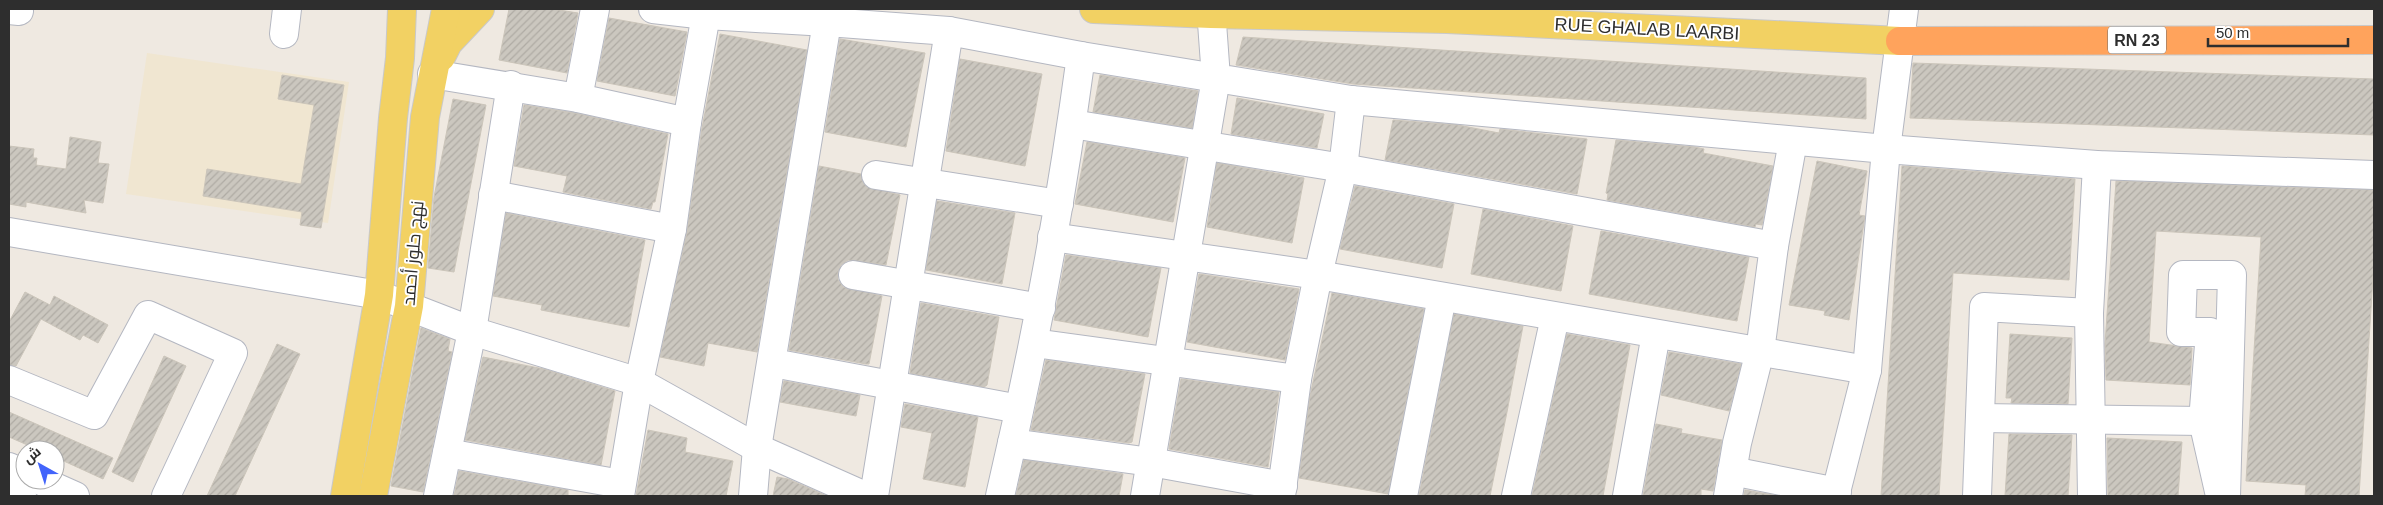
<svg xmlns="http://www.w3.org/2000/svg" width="2383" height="505" font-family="Helvetica,Cairo,sans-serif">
<defs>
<pattern id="building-hatch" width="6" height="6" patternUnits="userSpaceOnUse" patternTransform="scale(1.25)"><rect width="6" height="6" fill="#cbc7bf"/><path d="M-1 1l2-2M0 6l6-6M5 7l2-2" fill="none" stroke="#afaba4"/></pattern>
</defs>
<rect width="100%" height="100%" fill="#efe9e1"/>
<path fill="#f0e6d1" d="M147 53 349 82 328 223 126 194Z"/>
<g fill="url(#building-hatch)" stroke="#cbc5ba">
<path d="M509 9H553L578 13 567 73 499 60Z"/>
<path d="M609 18 687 32 675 96 597 81Z"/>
<path d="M720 34 807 50 757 352 708 343 704 366 660 357 687 232 702 128Z"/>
<path d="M1243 37 1866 78V119L1353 84 1236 65Z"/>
<path d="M840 39 925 53 906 147 825 132Z"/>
<path d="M960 59 1042 74 1025 166 946 151Z"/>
<path d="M1913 63 2374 79V135L1910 118Z"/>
<path d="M282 75 344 85 321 228 300 225 302 212 203 196 207 169 301 184 314 105 278 99Z"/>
<path d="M1100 75 1198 91 1192 128 1093 112Z"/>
<path d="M1237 98 1324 114 1317 148 1231 134Z"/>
<path d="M453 99 486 105 454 272 428 268 434 197Z"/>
<path d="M524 105 575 113 668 134 655 202H653L651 209 563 192 567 176 514 166Z"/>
<path d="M1393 120 1458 125 1499 133 1500 129 1587 139 1577 194 1385 160Z"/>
<path d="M70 137 101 142 98 163 109 164 103 203 84 200 86 213 26 202V207L9 204V146L34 149 33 158H37L36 165 66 169Z"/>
<path d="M1616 140 1695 147 1704 149 1703 153 1773 166 1762 225 1756 224 1755 227 1607 200 1608 194 1606 193Z"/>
<path d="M1087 142 1185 158 1173 222 1075 204Z"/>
<path d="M1817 161 1867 171 1859 215 1865 216 1849 320 1824 315 1825 311 1789 305Z"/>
<path d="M1217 163 1304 178 1292 243 1207 227Z"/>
<path d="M819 166 861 174 862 181 867 187 900 195 886 265 848 260 841 265 838 272V280L843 287 882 296 869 364H866L789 350Z"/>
<path d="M1902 166 2075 179 2069 280 1953 273 1939 496H1881Z"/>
<path d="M2116 181 2374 190V262L2359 496H2305L2306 485 2246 481 2261 237 2156 231 2149 342 2192 348 2190 385 2106 380 2105 344Z"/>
<path d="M1355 186 1454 204 1442 268 1340 249Z"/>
<path d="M937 201 1015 213 1002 284 926 270Z"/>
<path d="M1483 209 1573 226 1561 291 1471 274Z"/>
<path d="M506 213 645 240 629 327 541 310 542 305 493 296Z"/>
<path d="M1601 231 1749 257 1737 321 1589 294Z"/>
<path d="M1066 255 1161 268 1148 337 1054 320Z"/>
<path d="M1199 274 1299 289 1285 360 1187 342Z"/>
<path d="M25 292 50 305 54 296 108 325 98 343 83 335 80 340 41 319 16 366 9 365V322Z"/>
<path d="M1332 293 1424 309 1388 494 1299 478 1310 396Z"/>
<path d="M921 303 999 317 987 385 984 387 910 373Z"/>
<path d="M1454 314 1523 326 1507 412 1490 496H1419Z"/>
<path d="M421 328 450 339 448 351 452 352 423 492 391 486Z"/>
<path d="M1567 334 1630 345 1603 496H1532Z"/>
<path d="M2010 334 2072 338 2068 404 2011 403 2012 398H2006Z"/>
<path d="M277 344 300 354 235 496H207Z"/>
<path d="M1669 352 1741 364 1729 411 1661 395Z"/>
<path d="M164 356 186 366 133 482 112 472Z"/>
<path d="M483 357 544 369 615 391 601 465 465 440Z"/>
<path d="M1046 360 1145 374 1132 442 1129 443 1031 430Z"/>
<path d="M1181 379 1279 392 1268 467 1169 449Z"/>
<path d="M784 381 860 395 856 416 780 402Z"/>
<path d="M905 404 978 417 965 487 923 479 932 433 901 427Z"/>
<path d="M9 412 113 458 103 479 55 457V450H39L9 437Z"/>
<path d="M1656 424 1682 429 1681 433 1722 440 1713 491 1701 489V496H1643Z"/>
<path d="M648 430 687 438 685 452 733 461 726 496H636Z"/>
<path d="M2009 434 2072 435 2068 496H2005Z"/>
<path d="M2107 438 2182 442 2178 496H2108Z"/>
<path d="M1024 460 1123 474 1119 496H1016Z"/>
<path d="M459 471 568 490V496H454Z"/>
<path d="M777 477 788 479 827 496H773Z"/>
<path d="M1745 490 1779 496H1744Z"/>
</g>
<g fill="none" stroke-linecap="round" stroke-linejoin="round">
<defs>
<g id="minor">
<path d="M653 9 706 15 827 22"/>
<path d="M1211 9 1216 78 1351 100 1886 149 2097 165 2374 175"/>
<path d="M9 10 19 11"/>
<path d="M284 34 287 9"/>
<path d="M432 74 578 98 687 122"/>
<path d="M578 98 595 9"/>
<path d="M1072 124 1343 168 1774 246"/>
<path d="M876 175 1059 204"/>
<path d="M493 195 672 229"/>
<path d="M9 232 379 295 472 331 639 382 757 448 865 496"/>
<path d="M1052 237 1318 275 1867 370"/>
<path d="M853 275 1041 308"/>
<path d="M1034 343 1297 379"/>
<path d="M773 363 1019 409"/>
<path d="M9 380 94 415 148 315 233 353 166 496"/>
<path d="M1980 418 2203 421"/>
<path d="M1012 443 1151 462 1283 486"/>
<path d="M447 453 621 484"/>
<path d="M9 467 25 474"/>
<path d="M1732 471 1837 492"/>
<path d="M39 480 75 496"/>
<path d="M9 490 22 496"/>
<path d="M438 496 472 331 511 85"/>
<path d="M620 496 639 382 672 229 687 122 707 9"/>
<path d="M753 496 757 448 827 22 949 31"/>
<path d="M874 496 949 31 1081 56"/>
<path d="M1000 496C1034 351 1061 204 1081 56L1216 78 1145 496"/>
<path d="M1281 496 1297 379 1318 275 1343 168 1351 100"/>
<path d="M1403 496 1442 297"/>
<path d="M1516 496 1555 317"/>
<path d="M1627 496 1656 334"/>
<path d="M1728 496 1737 443 1760 351 1774 246 1793 141"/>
<path d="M1835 496 1867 370 1886 149 1904 9"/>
<path d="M1977 496 1984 307 2089 313"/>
<path d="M2092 496 2089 313 2097 165"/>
<path d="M2220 496 2203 421 2210 332H2181L2183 275H2232L2226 496"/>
</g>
<g id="major">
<path d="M1094 9 1211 14 1447 19 1900 41"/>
<path d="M441 57 448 43 480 9"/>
<path d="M345 496 379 295 393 118 400 58 402 9"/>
<path d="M373 496 409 306 425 117 446 9"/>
</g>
<path id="highway" d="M1900 41 2374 40"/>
</defs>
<use href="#minor" stroke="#b4b7c1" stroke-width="30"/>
<use href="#major" stroke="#c9c9c9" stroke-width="30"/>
<use href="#highway" stroke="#c9c9c9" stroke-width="30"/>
<use href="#minor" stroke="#fff" stroke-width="28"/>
<use href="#major" stroke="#f2d163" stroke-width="28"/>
<use href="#highway" stroke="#ffa35c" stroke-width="28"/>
</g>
<g text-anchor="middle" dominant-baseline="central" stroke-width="4" stroke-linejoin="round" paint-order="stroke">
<rect fill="#fff" stroke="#6d6d6d" stroke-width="1" x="2108" y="26.5" width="58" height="27" rx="4"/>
<g font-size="16" font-weight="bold" fill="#2e2e2e">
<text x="2137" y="40">RN 23</text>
</g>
<g font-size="18" fill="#2e2e2e" stroke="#fff">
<text transform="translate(1647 29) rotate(3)">RUE GHALAB LAARBI</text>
<text transform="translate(413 253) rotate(-85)">نهج حلوز أحمد</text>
</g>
</g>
<rect width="2383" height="505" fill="none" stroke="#2e2e2e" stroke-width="20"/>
<g transform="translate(40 465) rotate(321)"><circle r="24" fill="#ffffff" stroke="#ababab"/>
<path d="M0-4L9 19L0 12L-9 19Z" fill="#4264fb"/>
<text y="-8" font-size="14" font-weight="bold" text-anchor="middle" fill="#2e2e2e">ش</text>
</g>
<path d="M2208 38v8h140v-8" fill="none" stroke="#2e2e2e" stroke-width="2.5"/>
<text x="2216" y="38" font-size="15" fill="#2e2e2e" stroke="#ffffff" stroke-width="4" paint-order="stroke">50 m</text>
</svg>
